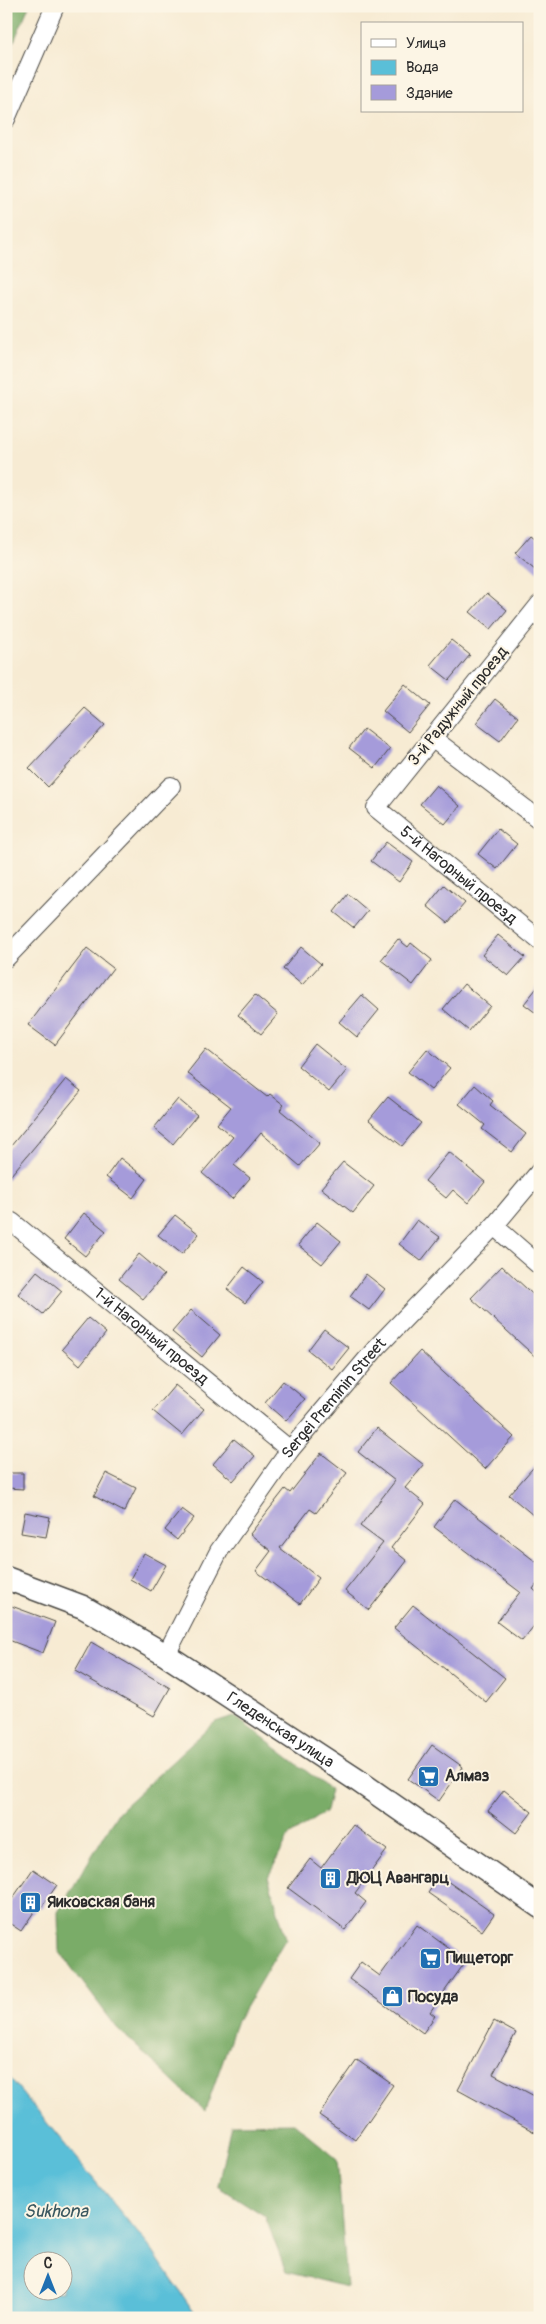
<svg xmlns="http://www.w3.org/2000/svg" width="546" height="2324" font-family="Pangolin,sans-serif">
<rect width="100%" height="100%" fill="#fcf5e5"/>
<filter id="ink" filterUnits="userSpaceOnUse"><feTurbulence type="fractalNoise" baseFrequency=".02" numOctaves="2"/><feDisplacementMap in="SourceGraphic" scale="10" xChannelSelector="R" yChannelSelector="G"/><feConvolveMatrix kernelMatrix="1 2 1 2 8 2 1 2 1" color-interpolation-filters="sRGB"/></filter>
<filter id="wash" filterUnits="userSpaceOnUse"><feTurbulence type="fractalNoise" baseFrequency=".0096" numOctaves="4" result="noise"/><feDisplacementMap in="SourceGraphic" scale="20" xChannelSelector="R" yChannelSelector="G"/><feGaussianBlur stdDeviation="1.12" result="paint"/><feColorMatrix in="noise" values="0 0 0 0 0 0 0 0 0 0 0 0 0 0 0 0 0 1.4 0 .05"/><feComposite in="paint" operator="in"/></filter>
<g filter="url(#wash)">
<rect width="100%" height="100%" fill="#f7ebd3"/>
<g fill="#7aac68" stroke="#526c4a">
<path d="M6 6H29L6 60Z"/>
<path d="M234 1716 331 1790 326 1811 289 1836 268 1877 286 1938 236 2023 205 2111 117 2028 59 1951 58 1912 119 1811 215 1722Z"/>
<path d="M294 2123 337 2159 347 2287 286 2272 265 2216 218 2186 231 2124Z"/>
</g>
<path fill="#5abfd8" stroke="#427582" fill-rule="evenodd" d="M6 2073 151 2249 198 2318H6ZM32 2262H62V2292H32Z"/>
<g id="blocks">
<g fill="#a59bda">
<path d="M531 535 540 542V573L515 553Z"/>
<path d="M487 593 507 610 491 629 470 612Z"/>
<path d="M451 640 470 655 449 680 430 665Z"/>
<path d="M405 684 430 705 408 732 383 711Z"/>
<path d="M495 699 518 717 500 741 476 723Z"/>
<path d="M85 708 105 725 48 787 29 768Z"/>
<path d="M364 729 390 749 375 768 349 748Z"/>
<path d="M436 785 460 806 445 824 420 804Z"/>
<path d="M498 829 517 844 497 869 478 854Z"/>
<path d="M386 842 413 862 399 882 371 861Z"/>
<path d="M444 885 465 903 448 923 427 906Z"/>
<path d="M348 894 368 911 354 928 334 912Z"/>
<path d="M498 935 525 957 508 976 482 955Z"/>
<path d="M398 939 408 947 411 943 432 960 413 985 381 960Z"/>
<path d="M301 947 321 964 302 985 283 969Z"/>
<path d="M87 948 113 968 55 1045 28 1025Z"/>
<path d="M464 984 490 1006 469 1031 443 1009Z"/>
<path d="M540 984V1016L524 1004Z"/>
<path d="M255 995 278 1014 261 1034 238 1015Z"/>
<path d="M362 995 379 1010 357 1037 339 1022Z"/>
<path d="M315 1044 347 1070 329 1092 298 1066Z"/>
<path d="M206 1049 267 1097 270 1094 284 1105 280 1110 320 1143 300 1166 261 1133 234 1165 250 1178 232 1199 202 1173 233 1137 217 1124 231 1107 187 1073Z"/>
<path d="M427 1049 450 1068 431 1090 408 1072Z"/>
<path d="M66 1079 81 1091 6 1181V1152Z"/>
<path d="M475 1085 493 1101 490 1105 526 1134 512 1152 482 1129 485 1125 459 1104Z"/>
<path d="M388 1097 421 1123 402 1146 369 1120Z"/>
<path d="M178 1099 197 1115 173 1144 154 1128Z"/>
<path d="M449 1152 485 1182 468 1203 453 1190 446 1198 425 1181Z"/>
<path d="M120 1158 147 1179 133 1198 106 1177Z"/>
<path d="M343 1162 374 1186 353 1213 321 1188Z"/>
<path d="M84 1213 106 1231 85 1256 64 1239Z"/>
<path d="M175 1215 199 1234 182 1254 158 1235Z"/>
<path d="M417 1220 440 1237 421 1261 399 1244Z"/>
<path d="M317 1222 341 1241 322 1264 298 1245Z"/>
<path d="M139 1254 164 1275 143 1299 119 1279Z"/>
<path d="M502 1266 540 1301V1361L471 1298Z"/>
<path d="M244 1267 263 1282 245 1303 227 1289Z"/>
<path d="M37 1271 62 1291 43 1314 18 1294Z"/>
<path d="M366 1274 385 1289 369 1310 350 1296Z"/>
<path d="M191 1310 220 1335 202 1357 172 1332Z"/>
<path d="M88 1318 106 1333 80 1365 62 1349Z"/>
<path d="M324 1329 349 1348 332 1369 308 1350Z"/>
<path d="M420 1351 514 1437 485 1469 391 1383Z"/>
<path d="M283 1381 305 1399 286 1421 265 1403Z"/>
<path d="M175 1385 204 1409 182 1435 153 1411Z"/>
<path d="M377 1428 424 1465 405 1488 425 1504 391 1548 407 1561 369 1610 345 1591 383 1543 360 1526 395 1481 358 1452Z"/>
<path d="M234 1439 255 1456 233 1481 213 1464Z"/>
<path d="M321 1453 347 1473 316 1513 310 1509 280 1548 319 1578 300 1604 256 1571 271 1551 250 1534 285 1489 290 1493Z"/>
<path d="M540 1460V1521L509 1495Z"/>
<path d="M6 1473H23V1489L7 1488Z"/>
<path d="M106 1473 136 1488 124 1512 94 1496Z"/>
<path d="M455 1499 540 1565V1580L533 1589 540 1595V1618L522 1641 497 1622 520 1592 434 1527Z"/>
<path d="M182 1509 194 1518 177 1540 165 1530Z"/>
<path d="M25 1512 50 1517 46 1537 21 1533Z"/>
<path d="M144 1553 166 1565 151 1591 130 1579Z"/>
<path d="M6 1604 55 1622 43 1653 6 1639Z"/>
<path d="M413 1605 505 1678 486 1702 394 1628Z"/>
<path d="M91 1642 170 1688 154 1716 75 1671Z"/>
<path d="M432 1745 463 1767 439 1801 408 1779Z"/>
<path d="M504 1790 532 1812 516 1833 488 1811Z"/>
<path d="M353 1825 387 1850 355 1893 366 1902 345 1930 288 1888 310 1859 321 1868Z"/>
<path d="M33 1869 57 1885 41 1908 38 1906 21 1931 6 1921V1908Z"/>
<path d="M440 1876 494 1914 482 1931 428 1893Z"/>
<path d="M417 1925 466 1961 430 2012 435 2016 423 2033 349 1979 361 1962 380 1976Z"/>
<path d="M494 2021 516 2033 493 2074 540 2099V2135L458 2090Z"/>
<path d="M357 2060 393 2085 355 2140 319 2115Z"/>
</g>
</g>
</g>
<g filter="url(#ink)">
<use href="#blocks" fill-opacity="0" stroke="#4a4844" stroke-width="1"/>
<g fill="none" stroke-linecap="round" stroke-linejoin="round">
<defs>
<g id="minor">
<path d="M6 119 55 6"/>
<path id="s1" d="M540 604 376 808 540 941"/>
<path d="M432 738 540 820"/>
<path d="M6 958 171 786"/>
<path id="s2" d="M12 1222 290 1450"/>
<path d="M494 1226 540 1266"/>
<path id="s3" d="M166 1655 219 1551 290 1450 378 1346 494 1226 540 1171"/>
</g>
<g id="major">
<path id="s4" d="M6 1578 83 1607 166 1655 357 1780 540 1907"/>
</g>
</defs>
<use href="#minor" stroke="#4a4844" stroke-width="20"/>
<use href="#major" stroke="#4a4844" stroke-width="25"/>
<use href="#minor" stroke="#fff" stroke-width="18"/>
<use href="#major" stroke="#fff" stroke-width="22"/>
</g>
</g>
<defs>
<symbol id="supermarket-square" viewBox="-11 -11 22 22"><rect x="-9" y="-9" width="18" height="18" rx="4" fill="#1f6fb2" stroke="#fcf5e5"/><path d="M-6-5.5h2.5l.6 2H6L4.5 2H-2.5L-4.4-4H-6ZM-1.5 3.2a1.3 1.3 0 1 0 .1 0ZM3 3.2a1.3 1.3 0 1 0 .1 0Z" fill="#fff"/></symbol>
<symbol id="building-square" viewBox="-11 -11 22 22"><rect x="-9" y="-9" width="18" height="18" rx="4" fill="#1f6fb2" stroke="#fcf5e5"/><path d="M-4-6H4V6H1V3H-1V6H-4ZM-2.5-4.3h1.7v1.8h-1.7ZM.8-4.3h1.7v1.8H.8ZM-2.5-1h1.7V.8h-1.7ZM.8-1h1.7V.8H.8Z" fill="#fff"/></symbol>
<symbol id="shop-square" viewBox="-11 -11 22 22"><rect x="-9" y="-9" width="18" height="18" rx="4" fill="#1f6fb2" stroke="#fcf5e5"/><path d="M-5-2.5h2.3a2.7 3.5 0 0 1 5.4 0H5L5.5 6h-11ZM-1.5-2.5h3a1.5 2.3 0 0 0-3 0Z" fill="#fff"/></symbol>
</defs>
<g fill-rule="evenodd">
<use href="#supermarket-square" x="416" y="1764" width="25" height="25"/>
<use href="#building-square" x="318" y="1866" width="25" height="25"/>
<use href="#building-square" x="18" y="1890" width="25" height="25"/>
<use href="#supermarket-square" x="418" y="1946" width="25" height="25"/>
<use href="#shop-square" x="380" y="1984" width="25" height="25"/>
</g>
<g text-anchor="middle" dominant-baseline="central" stroke-width="4" stroke-linejoin="round" paint-order="stroke">
<g font-size="16" fill="#2b2b2b" stroke="#fcf5e5">
<text transform="translate(458 706) rotate(-51)">3-й Радужный проезд</text>
<text stroke="none"><textPath href="#s1" startOffset="368">5-й Нагорный проезд</textPath></text>
<text stroke="none"><textPath href="#s2" startOffset="180">1-й Нагорный проезд</textPath></text>
<text stroke="none"><textPath href="#s3" startOffset="308">Sergei Preminin Street</textPath></text>
<text stroke="none"><textPath href="#s4" startOffset="315">Гледенская улица</textPath></text>
</g>
<g font-size="16" font-weight="bold" fill="#2b2b2b" stroke="#fcf5e5" text-anchor="start">
<text x="445" y="1776">Алмаз</text>
<text x="347" y="1878">ДЮЦ Авангарц</text>
<text x="47" y="1902">Яиковская баня</text>
<text x="446" y="1958">Пищеторг</text>
<text x="408" y="1997">Посуда</text>
</g>
<g font-size="18" font-style="italic" fill="#39575f" stroke="#fcf5e5">
<text x="56" y="2211">Sukhona</text>
</g>
</g>
<rect width="546" height="2324" fill="none" stroke="#fcf5e5" stroke-width="25"/>
<rect x="361" y="22" width="162" height="90" fill="#fcf5e5" stroke="#a8a49b"/>
<rect x="371" y="39" width="25" height="8" fill="#ffffff" stroke="#a8a49b"/>
<text x="406" y="48" font-size="15" fill="#2b2b2b">Улица</text>
<rect x="371" y="60" width="25" height="15" fill="#5abfd8" stroke="#a8a49b"/>
<text x="406" y="72" font-size="15" fill="#2b2b2b">Вода</text>
<rect x="371" y="85" width="25" height="15" fill="#a59bda" stroke="#a8a49b"/>
<text x="406" y="98" font-size="15" fill="#2b2b2b">Здание</text>
<g transform="translate(48 2276)"><circle r="24" fill="#fcf5e5" stroke="#a8a49b"/>
<path d="M0-4L9 19L0 12L-9 19Z" fill="#1f6fb2"/>
<text y="-8" font-size="14" font-weight="bold" text-anchor="middle" fill="#2b2b2b">С</text>
</g>
</svg>
